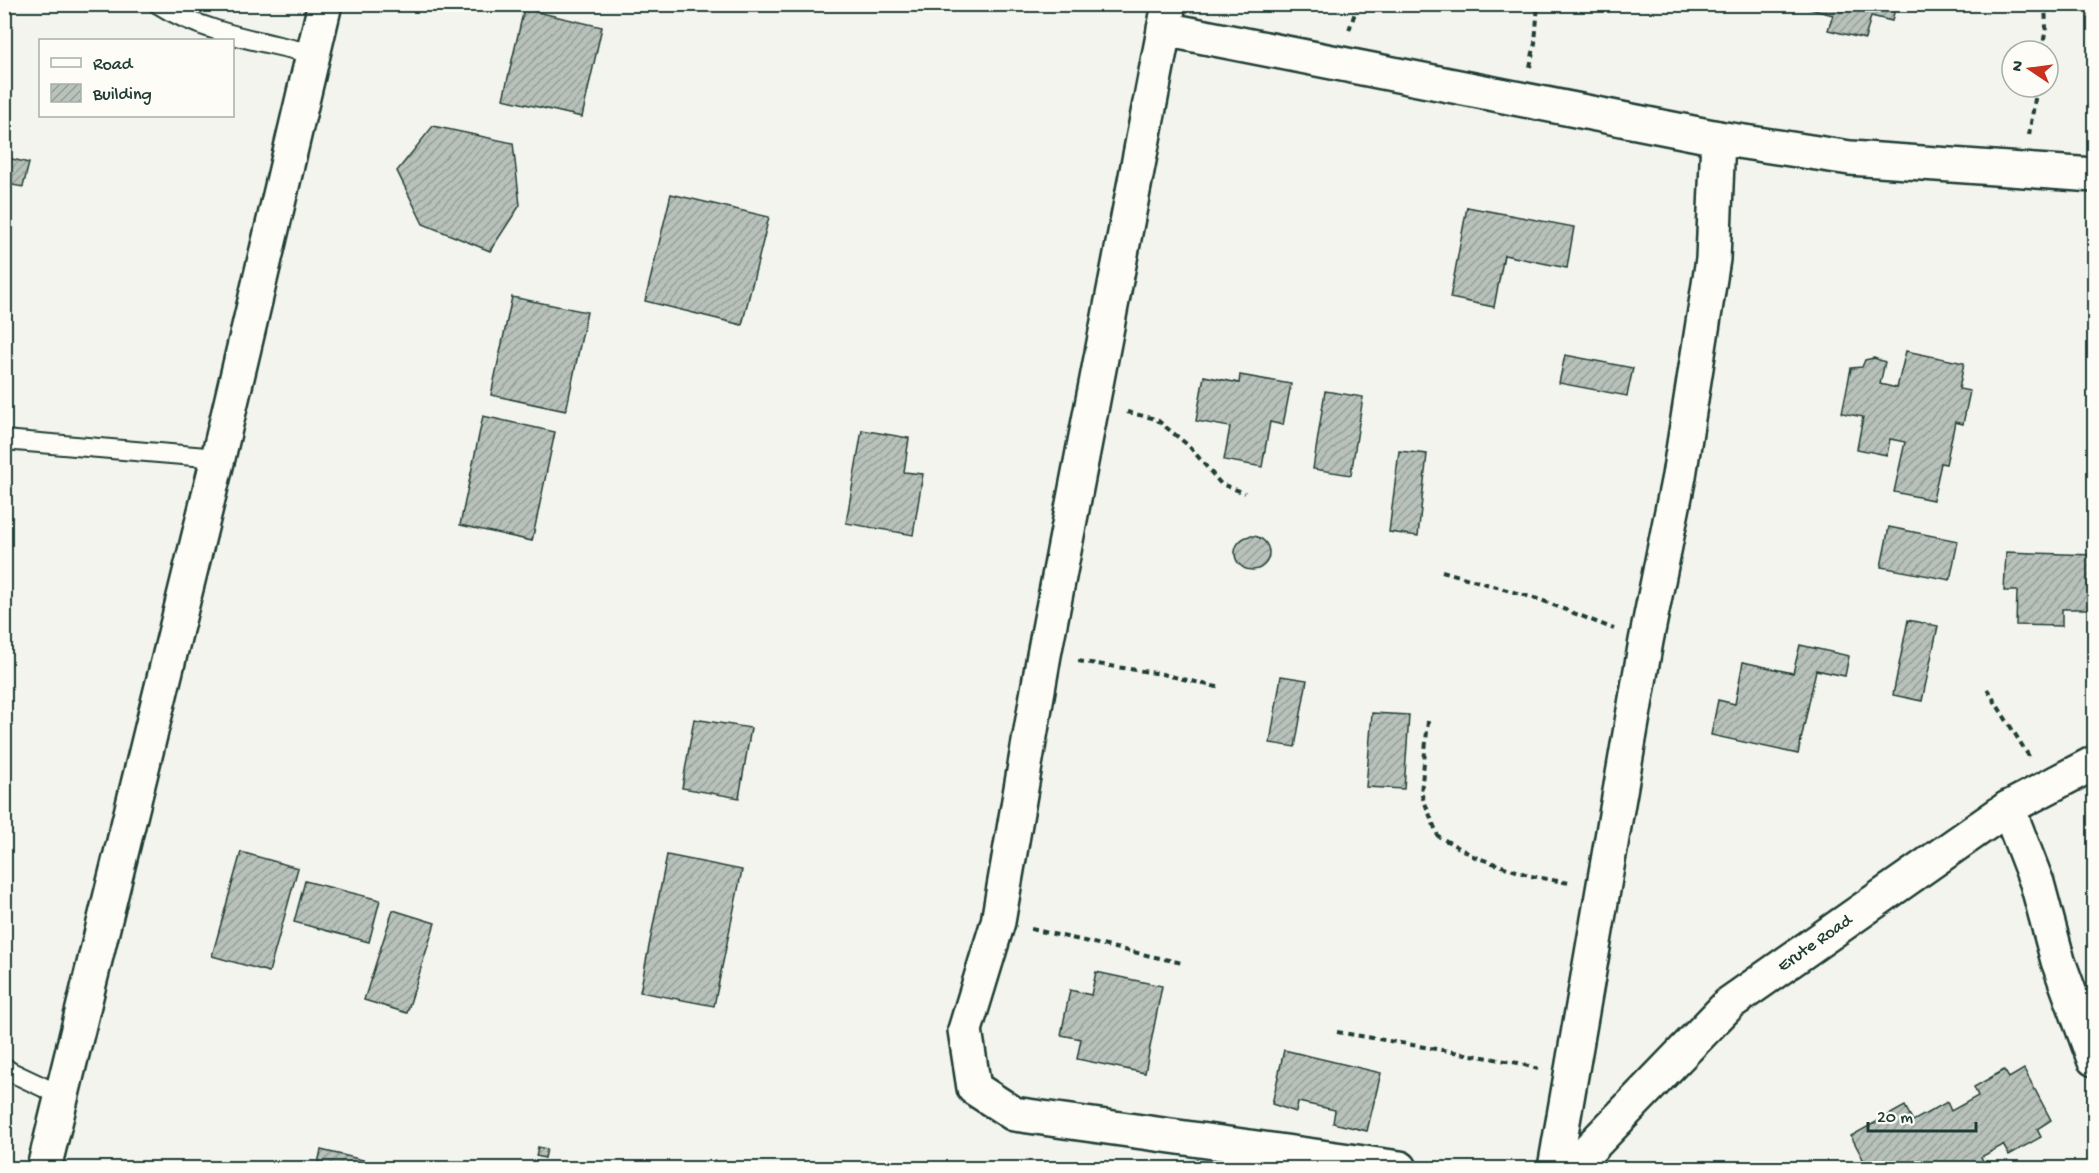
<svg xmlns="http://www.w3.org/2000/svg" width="2099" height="1173" font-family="'Gochi Hand',sans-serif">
<defs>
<pattern id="building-hatch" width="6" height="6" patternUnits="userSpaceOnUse" patternTransform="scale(1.5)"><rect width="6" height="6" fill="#b9c1bb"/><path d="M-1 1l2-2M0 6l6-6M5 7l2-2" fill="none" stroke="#969e99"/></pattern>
</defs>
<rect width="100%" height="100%" fill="#f4f4ef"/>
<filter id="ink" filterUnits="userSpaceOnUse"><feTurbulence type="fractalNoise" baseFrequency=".0167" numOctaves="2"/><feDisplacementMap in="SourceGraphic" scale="12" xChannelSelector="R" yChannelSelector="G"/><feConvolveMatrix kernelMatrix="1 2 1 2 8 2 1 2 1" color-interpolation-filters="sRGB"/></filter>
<g filter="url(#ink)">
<g fill="url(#building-hatch)" stroke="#1f3d34" stroke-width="1.5">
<path d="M1791 4H1896L1892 21 1871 16 1865 39 1828 30 1833 15Z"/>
<path d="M524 9 602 27 582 117 503 99Z"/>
<path d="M433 126 513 143 520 205 490 251 423 224 397 171Z"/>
<path d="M4 157 29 163 23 187 7 184 4 196Z"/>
<path d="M671 194 769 217 742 325 645 301Z"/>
<path d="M1467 207 1574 227 1567 268 1504 255 1494 307 1450 298Z"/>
<path d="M512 297 587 312 566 411 491 395Z"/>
<path d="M1906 351 1964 363 1959 389 1970 391 1963 424 1955 422 1946 464 1941 463 1933 500 1894 492 1905 442 1890 439 1887 455 1857 449 1863 417 1842 413 1851 368 1862 367 1865 360 1874 358 1885 362 1880 384 1897 388Z"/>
<path d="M1565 355 1633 368 1627 396 1559 383Z"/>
<path d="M1240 375 1291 384 1283 425 1270 422 1262 467 1224 460 1230 427 1196 421 1204 376 1239 383Z"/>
<path d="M1325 391 1363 397 1351 475 1313 469Z"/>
<path d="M483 416 555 432 532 541 460 525Z"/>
<path d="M862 430 909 438 904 472 923 474 913 535 846 523Z"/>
<path d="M1399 451 1427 454 1418 536 1389 532Z"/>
<path d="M1889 527 1958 541 1950 580 1881 567Z"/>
<circle cx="1252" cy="553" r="17"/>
<path d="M2006 552 2094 555V589H2090V609H2062V626L2016 625 2017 591H2004Z"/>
<path d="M1908 620 1938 626 1922 701 1893 695Z"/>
<path d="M1800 645 1849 656 1845 676 1816 670 1798 754 1711 735 1718 700 1735 704 1743 662 1793 673Z"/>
<path d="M1281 676 1307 680 1295 747 1270 743Z"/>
<path d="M1372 713 1409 715 1404 789 1366 787Z"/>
<path d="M694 719 751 728 739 798 682 788Z"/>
<path d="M241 852 298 868 269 972 212 956Z"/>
<path d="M667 855 742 870 714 1006 640 992Z"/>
<path d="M305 881 380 900 369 942 294 922Z"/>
<path d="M393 910 435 923 407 1013 364 1000Z"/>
<path d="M1096 972 1162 986 1145 1073 1077 1059 1081 1039 1061 1035 1070 990 1091 995Z"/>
<path d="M1284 1050 1381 1073 1367 1131 1333 1123 1335 1110 1298 1102 1296 1112 1272 1104Z"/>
<path d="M2024 1069 2051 1120 2037 1129 2041 1137 2009 1155 2003 1145 1981 1157 1987 1168H1847L1863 1159 1851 1136 1905 1106 1913 1121 1947 1102 1951 1111 1978 1096 1974 1087 2004 1070 2009 1078Z"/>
<path d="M538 1147 547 1149 545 1158 536 1156Z"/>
<path d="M321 1150 376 1163 374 1168H317Z"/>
</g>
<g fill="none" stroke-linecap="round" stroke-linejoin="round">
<defs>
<g id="lane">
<path d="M158 4C203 33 262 41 313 54"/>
<path d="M4 440 218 458"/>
<path d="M4 1067 11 1072 62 1096"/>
</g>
<g id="street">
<path d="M1169 4 1044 655 998 922 965 1030 974 1088 1014 1114 1400 1168"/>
<path d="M1164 29 1718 138 1850 158 2094 175"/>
<path d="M2008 808 2037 883 2058 961 2094 1059"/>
<path d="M44 1168 218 458 325 4"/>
<path d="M1555 1168 1646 641 1679 476 1713 259 1718 138"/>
<path id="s1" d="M1571 1168 1730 1003 2008 808 2094 763"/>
</g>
</defs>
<use href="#lane" stroke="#1f3d34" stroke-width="22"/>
<use href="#street" stroke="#1f3d34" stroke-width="38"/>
<g stroke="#1f3d34" stroke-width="4" stroke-dasharray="6 4.5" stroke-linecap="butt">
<path d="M1349 30 1358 4"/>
<path d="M2042 51 2046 27 2045 4"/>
<path d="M1530 67 1535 43 1538 4"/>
<path d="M2029 135 2037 87"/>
<path d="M1127 412 1156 419 1189 446 1221 484 1245 493"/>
<path d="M1442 571 1541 600 1614 629"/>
<path d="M1078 661 1162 674 1221 688"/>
<path d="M1987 689 2030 758"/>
<path d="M1428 721 1421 793 1438 836 1475 857 1531 876 1569 883"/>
<path d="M1031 929 1182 963"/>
<path d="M1337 1032 1518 1063 1538 1069"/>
</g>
<use href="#lane" stroke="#fdfcf7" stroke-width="18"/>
<use href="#street" stroke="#fdfcf7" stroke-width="33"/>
</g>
</g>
<g text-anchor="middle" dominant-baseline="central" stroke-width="5" stroke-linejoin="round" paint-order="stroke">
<g font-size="18" fill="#1f3d34" stroke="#fdfcf7">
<text stroke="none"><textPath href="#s1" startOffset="333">Erute Road</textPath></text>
</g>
</g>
<rect width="2099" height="1173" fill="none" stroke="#fdfcf7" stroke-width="24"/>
<rect x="12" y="12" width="2075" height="1149" fill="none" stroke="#1f3d34" stroke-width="2" filter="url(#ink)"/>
<rect x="39" y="39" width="195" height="78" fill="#fdfcf7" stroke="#a4b0a9" stroke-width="1.5"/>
<rect x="51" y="58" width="30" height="9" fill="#fdfcf7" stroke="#a4b0a9" stroke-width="1.5"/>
<text x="93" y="69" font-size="18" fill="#1f3d34">Road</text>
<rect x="51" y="84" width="30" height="18" fill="url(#building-hatch)" stroke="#a4b0a9" stroke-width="1.5"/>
<text x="93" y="99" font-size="18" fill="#1f3d34">Building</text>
<g transform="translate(2030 69) rotate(283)"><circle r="28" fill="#fdfcf7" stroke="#a4b0a9" stroke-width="1.5"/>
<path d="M0-4.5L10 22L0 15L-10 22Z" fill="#c8321e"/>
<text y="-9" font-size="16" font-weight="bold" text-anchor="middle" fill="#1f3d34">N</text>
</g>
<path d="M1868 1122v9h108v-9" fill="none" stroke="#1f3d34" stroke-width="3"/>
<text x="1877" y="1122" font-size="18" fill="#1f3d34" stroke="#fdfcf7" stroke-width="4.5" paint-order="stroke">20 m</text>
</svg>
